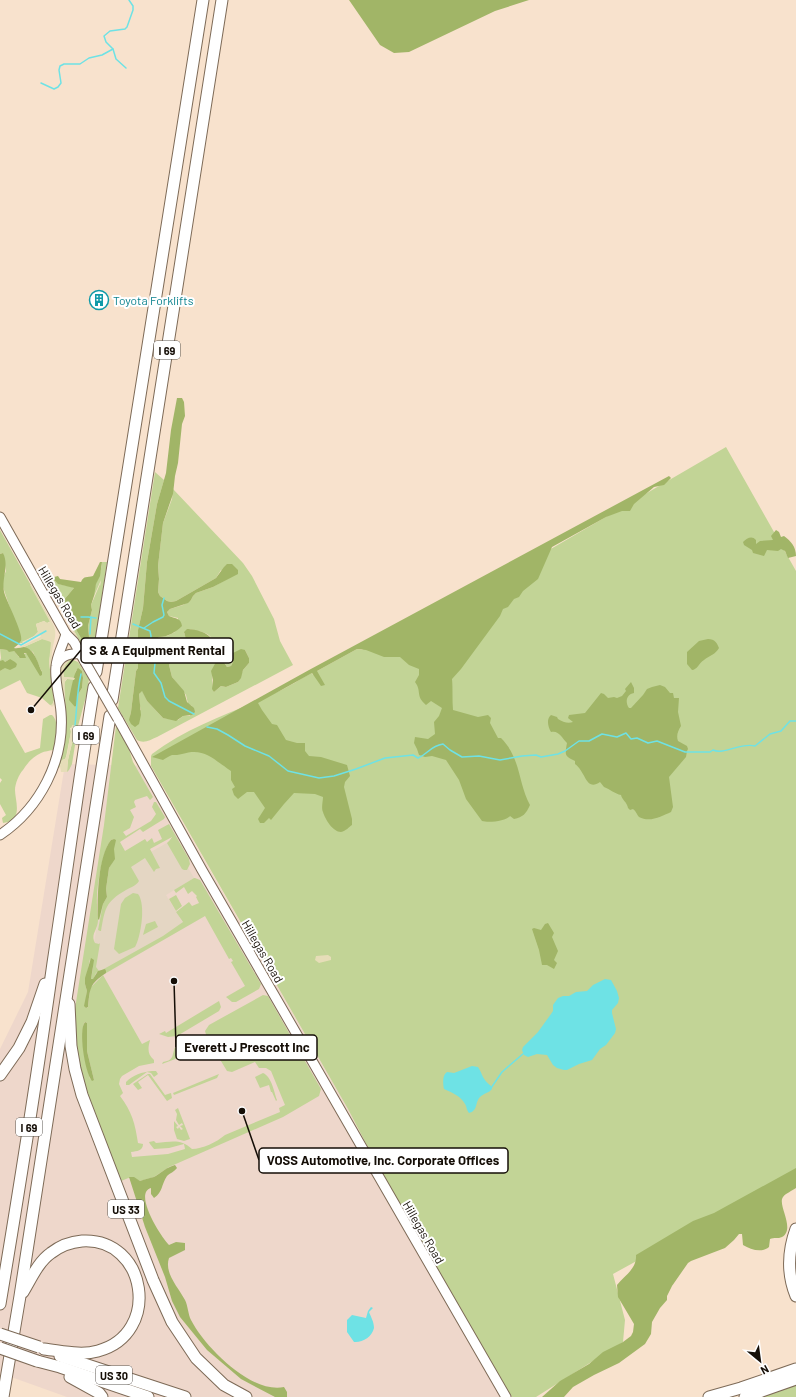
<svg xmlns="http://www.w3.org/2000/svg" width="796" height="1397" font-family="Barlow,sans-serif">
<rect width="100%" height="100%" fill="#f8e2cd"/>
<path fill="#eed7cb" d="M65 764 150 766 348 1109 386 1182 478 1343 512 1397H67L0 1373V1049L28 992Z"/>
<path fill="#e4d6c3" d="M172 840 194 878 166 895 183 923 205 916 103 975 85 990 102 900 135 882 126 866Z"/>
<g fill="#c2d496" fill-rule="evenodd">
<path d="M726 447 796 571V1173L613 1274 625 1320 623 1342 536 1397H512L478 1343 386 1182 348 1109 151 766V756L152 754C190 725 235 712 277 692 289 687 300 679 312 673L313 675 317 671 357 649 362 650 513 571Z"/>
<path d="M155 472 164 480 157 504 147 562 143 608 138 630V668L136 671 131 712 130 716 141 710 140 706 139 694 142 690 147 701 163 718 178 720 183 716H190L192 706 188 704 186 695 172 677 169 665 171 661 167 646 158 644 156 640 159 637 167 636 175 632 178 618 169 616 167 612 170 609 183 605 191 600 193 596 196 593 213 587 229 578 221 570 216 578 176 601 171 602 167 601 160 596 158 592 159 579 158 566 163 523 172 499 173 489 243 563 252 576 274 619 280 641 293 665 157 737C150 740 144 744 137 740L118 708ZM191 629C200 632 212 632 213 643 214 647 213 650 215 653 219 658 223 660 227 667L231 666 233 662 231 657 245 650 249 658V663L243 670 238 682 226 687 221 686 214 692C211 681 212 673 216 662L211 657 207 658 200 648 186 637 184 633Z"/>
<path d="M0 530 51 621 47 623 44 621 36 624 38 632 34 636 22 642H23L22 643H19L21 641 3 587V578L6 571 3 553 0 554Z"/>
<path d="M102 562H107L93 656V654L90 656 88 653H86L83 647 91 649 82 645 43 575 44 571 47 568 54 577 53 579C58 587 67 584 74 588L63 601 67 614 85 645 89 637 88 626 92 610 91 605 100 584V586L101 580 94 596C93 584 102 574 102 562Z"/>
<path d="M42 639 49 640 52 644 49 662 54 700 52 705H50L42 698 27 693 20 680 0 690V671L6 667 10 659 5 662 0 661 1 658 0 649 14 651 19 657 26 653 42 672 33 652 24 647Z"/>
<path d="M71 659 78 662 89 679 87 693 78 726 72 764 69 770 67 772 68 760 76 726 70 728 71 732 66 757 65 759 62 760 59 768H56L66 713 64 683 67 679H75C70 688 70 699 75 707L77 705V696L82 688 83 678 82 671 76 670 75 678 64 677C62 669 65 664 71 659Z"/>
<path d="M0 709 25 753 40 748 43 719 50 715H52C60 722 56 740 53 750 49 751 45 751 41 753 34 756 27 763 23 770 19 774 15 784 15 790 15 801 24 821 3 823L2 818 6 815 0 804V783L2 780 0 778Z"/>
<path d="M116 726 129 749 133 762 153 797 150 800 147 796 135 800 134 802 136 807 130 810 134 817 130 828 123 832 126 836 151 821 156 814 152 807 154 802H156L165 817 164 819 143 832 140 829 120 842 125 851 145 839 147 842 152 838 154 843 162 839 158 830 169 824 189 859 190 864 187 870H184L182 869 167 843 170 840 172 837 150 849 160 868 156 869 154 872 145 858 131 867 139 881C136 886 131 887 126 890 105 902 105 909 101 931H100L98 930 103 904 107 897 106 889 109 868 112 863 114 839 111 840C102 851 96 890 97 905 97 910 98 915 98 920 98 930 90 934 95 943L99 944 100 943 96 967 99 971 96 973 93 980 91 979 93 968 90 959 85 984 87 991 85 1007 87 1008 88 1007 90 988 103 975 142 1044 150 1040C148 1048 147 1054 154 1060V1063L139 1066 122 1076 120 1079 119 1084 123 1093 120 1096C132 1112 135 1123 138 1143L143 1144C143 1151 137 1151 131 1152L132 1157 168 1154 185 1149 184 1144 169 1148 154 1149 150 1144 149 1142 154 1141 156 1143C171 1142 180 1138 192 1149 202 1149 217 1142 225 1135L280 1112 279 1108 285 1105 271 1071 266 1068H259L255 1062 232 1072 227 1071 207 1038 205 1031 209 1025 263 995 268 996 321 1089 319 1096 283 1117 169 1167 154 1177 140 1181 131 1177 121 1181 88 1095 76 1052 74 1015 104 825ZM85 1022 87 1023V1051L94 1080 90 1079C85 1061 80 1041 84 1023Z"/>
<path d="M194 878H195L200 880 261 984 259 989 236 1002H232L226 997 245 986 231 962 233 961 231 958 229 959 205 916 106 973 102 970 163 936 183 922 176 912 189 902 192 906 199 903 196 897 197 896 192 891 188 894 184 887 176 893 174 890Z"/>
<path d="M133 893 138 894C146 904 141 936 135 947L119 954 114 949 121 904 125 898Z"/>
<path d="M176 895 182 906 176 911 169 899Z"/>
<path d="M155 921 158 927 143 935 146 924Z"/>
<path d="M219 1001 221 1007 219 1011 177 1036 168 1037 159 1034 165 1031 166 1033Z"/>
<path d="M193 1036 199 1040 203 1046 202 1048 199 1045 178 1053V1058L162 1064 163 1062C176 1060 171 1053 176 1046 179 1041 188 1037 193 1036Z"/>
<path d="M152 1071H156L158 1074 154 1077 151 1073 147 1072 129 1085H126V1082C133 1075 142 1072 152 1071Z"/>
<path d="M263 1073C272 1077 274 1092 277 1100L276 1101 272 1092H271L269 1085 260 1088 255 1077Z"/>
<path d="M148 1074H150L165 1095 171 1093 172 1098 167 1101 148 1075 138 1082 142 1088 138 1090 133 1084Z"/>
<path d="M219 1074 217 1078 174 1095 173 1093Z"/>
<path d="M178 1108 190 1139 184 1141 177 1139 174 1130V1121L178 1126 176 1127 178 1129 179 1127 181 1130 183 1129 180 1126 183 1125 182 1123 179 1125 176 1120 177 1114 175 1110Z"/>
<path d="M796 1385V1397H763Z"/>
</g>
<g fill="#a1b567">
<path d="M349 0H529L495 11 409 52 394 53 380 45Z"/>
<path d="M177 398H182L184 402 185 416 182 424 178 463 175 476 173 494 163 523 158 566 159 579 158 592 160 596 167 601 171 602 176 601 216 578 224 567 227 564H232L238 570V574L213 587 196 593 193 596 191 600 188 603 170 609 167 612 169 616C176 619 181 618 182 626 176 632 168 637 159 637L156 640 158 644C166 646 173 647 176 655L175 659 171 661 169 665 172 677 184 691 187 702 194 708 195 712 192 715 183 716 176 721 163 718 147 701 142 691 139 694 141 715 139 724 135 727 131 724 129 720 131 712 136 671 138 668V630L143 608 147 562 157 504 166 473 171 430Z"/>
<path d="M669 476 671 478 664 485 654 487 634 504 630 511H622L606 517 552 547 538 579 523 591 519 597 514 599 508 607 503 609 500 616 461 669 452 679C453 690 452 700 453 710L478 717 488 715 491 718 490 723 498 738H501C521 758 518 783 530 805 526 814 523 817 514 819L510 816C506 821 489 823 482 821L466 799 459 780 446 760 432 756 425 757 419 755 417 749 414 743 415 737 428 739 435 734 434 722 439 716 442 708 431 701 426 705C415 696 422 691 415 682L419 675V669L409 665 400 657H384L366 650 357 649 317 671 325 685 321 686 312 673 258 703 262 710 272 724 277 725 286 740 297 743H305V751L309 756 321 757 347 765 350 776 345 782 344 787 352 819V825C349 827 346 831 341 832 333 832 325 819 323 812 321 808 323 801 323 797L315 794 294 793 284 804 271 820 269 818 264 823H260L258 819 265 808 254 792H247L238 799 234 795 232 789 235 787 231 780V771C213 759 204 747 182 754 179 755 175 755 172 755 169 756 166 758 163 760L152 757 309 670Z"/>
<path d="M776 530 779 532 781 537 784 536C791 541 796 547 796 556L788 558 785 551 781 549 778 551 767 550 764 556 753 553 752 550 744 545 743 542C747 538 752 535 756 540V544L760 541 773 540 771 536Z"/>
<path d="M3 553C10 567 0 580 5 595 8 604 24 635 21 641 19 644 16 646 14 648 18 649 20 647 24 647 35 649 38 664 42 672V675L40 676 26 653H24L26 658H20L14 651 9 652 7 650 0 649V554Z"/>
<path d="M100 562H102L100 576 96 584 94 596 91 605 92 610 88 626 89 637 87 644 85 645 67 614 63 601 74 588 58 584 53 579 54 577 58 576 60 579 81 582C84 575 87 578 93 576Z"/>
<path d="M187 629C194 629 209 632 212 640 214 644 213 648 215 652 218 658 223 660 227 667L231 666 233 662 231 657 233 653 241 649 245 650 249 658V663L243 670 241 678 238 682 226 687 221 686 214 692 212 689 213 680 211 671 216 662 211 657 207 658 205 662 200 661 198 652 200 648 197 646H188L184 632Z"/>
<path d="M708 639C715 639 717 643 719 648 716 654 709 656 704 660 699 663 697 670 692 670L687 664V652L699 641Z"/>
<path d="M10 659 15 662 17 664 16 667 10 670 5 668 0 671V661L3 660 5 662Z"/>
<path d="M78 668 82 671 83 678 82 688 77 696V705L75 707 69 700C70 694 74 672 78 668Z"/>
<path d="M631 682 634 688V693C626 694 625 703 629 708H631L643 695 647 689 652 687 660 685 665 687 670 693H673L674 698H679L678 712 681 726C678 731 676 735 678 741L687 746 688 749 687 751 686 757 669 777 673 807 671 812C662 816 650 823 639 817 637 815 636 811 633 809L630 810 628 808C627 802 622 800 621 795 615 794 610 789 604 787L600 782C586 792 586 772 575 764V761C564 756 565 755 567 743 562 738 559 730 551 732 548 727 546 719 551 715L557 717 558 719C563 722 568 724 573 722L568 718 569 715 585 713 601 693 604 694 608 698 614 697 617 698 622 696 626 691 625 689Z"/>
<path d="M114 839 116 840 114 849 115 859 109 868 106 889 107 897 103 904 99 920 98 919C97 898 98 856 111 840Z"/>
<path d="M548 923 554 933 552 937 558 951 554 960 557 963 554 969 547 965H542L539 950 532 929 534 928 541 930 545 924Z"/>
<path d="M91 958 94 960 91 979H93L98 971 105 969 106 971V973C89 984 90 989 88 1007L86 1008 84 1006 87 991 85 984V978Z"/>
<path d="M85 1022 87 1023V1051L94 1080 92 1081C85 1073 78 1030 85 1022Z"/>
<path d="M175 1165 177 1168C174 1172 170 1173 167 1176 161 1185 163 1192 154 1198L151 1194V1188C133 1193 161 1237 169 1245L176 1242 185 1243V1250L169 1258C164 1273 178 1287 185 1300 188 1306 188 1314 191 1320 205 1347 251 1394 284 1387L287 1392V1397H275L241 1379 207 1350 180 1317 172 1301 165 1277 145 1227 129 1177H134L140 1181C145 1179 150 1178 154 1177 161 1173 167 1167 175 1165Z"/>
<path d="M796 1168V1188C792 1191 786 1193 783 1197 777 1205 796 1229 782 1237 778 1239 774 1237 770 1239L769 1247C762 1253 751 1250 743 1245L742 1234H739L734 1240 725 1248 691 1261 688 1263 672 1286 667 1296V1300L660 1308 652 1322 651 1334 645 1344 619 1363 594 1375 573 1387 564 1397H542L560 1381 589 1364 603 1352 623 1342 631 1336 633 1332 634 1324 618 1297 617 1285C625 1275 637 1269 636 1255L693 1221 714 1213Z"/>
</g>
<g fill="#e6ddb8">
<path d="M42 571H44L43 575 46 581 82 645 92 647 91 649 82 647 43 578 41 574Z"/>
<path d="M30 585H31L53 624C57 632 55 638 53 646 49 665 53 684 56 703L52 707 50 705 53 704 54 700 49 662 51 642 42 639 24 647 14 648 22 646 40 637 41 636 39 634 27 641 22 642 34 637 38 632 36 624 44 621 47 623 50 622Z"/>
<path d="M71 659C65 664 62 669 64 677L75 678 74 680 67 679 65 681 64 695 66 713 65 715C64 705 57 673 61 665 63 661 67 660 71 659Z"/>
<path d="M72 725 76 726 68 760 67 772H61L60 766 62 760 65 759 67 755Z"/>
<path d="M328 955 331 957V960L319 963 315 960 316 956Z"/>
</g>
<g fill="#6ee2e5">
<path d="M605 979 611 980 617 991 619 998 618 1003 612 1010V1013L616 1029 615 1033 606 1045 600 1049 592 1060 579 1064 567 1070H564L557 1068 553 1065 547 1055 537 1054 528 1057 524 1055 522 1050 523 1047 538 1032 551 1014 553 1011V1005L558 998 563 996H569L576 992 587 991 593 985Z"/>
<path d="M472 1066 478 1067C483 1075 482 1079 491 1086L492 1089C489 1093 484 1093 480 1097 475 1102 478 1111 469 1113 466 1109 467 1107 465 1104 461 1096 451 1092 444 1089 443 1084 442 1075 447 1072L454 1073Z"/>
<path d="M371 1307 373 1308 369 1312C371 1317 374 1322 374 1328 372 1337 362 1343 354 1342L347 1332V1320L352 1315 366 1318 368 1311Z"/>
</g>
<g fill="none" stroke-linecap="round" stroke-linejoin="round">
<g stroke="#6ee2e5" stroke-width="1.5">
<path d="M126 68 116 59 113 49 106 42 104 36 110 31 125 29 127 27 133 10V6L129 0"/>
<path d="M41 83 54 89 58 87 61 83 59 70 60 66 64 64H80L89 58 102 55 113 49"/>
<path d="M81 617H88L96 618"/>
<path d="M133 624 150 631 151 636 150 646 155 663 154 673 161 683 165 697 169 701 194 714"/>
<path d="M144 628 153 622 163 617 164 615 162 605 164 598"/>
<path d="M0 634 21 645 46 631"/>
<path d="M90 634 91 617"/>
<path d="M75 725C77 708 77 690 81 674"/>
<path d="M207 727 217 729 228 735 245 746 269 756 288 771 319 778 334 776 356 769 385 758 413 755 418 758C428 754 430 746 443 744L450 750 462 757 479 756 500 760 522 756 536 755 541 757 558 754 565 751 579 741H589L602 734 617 737 626 733 631 739 637 738 648 743 657 741 685 752H710L713 750C724 755 741 742 755 746L770 734 781 731 790 721H796"/>
<path d="M491 1088 502 1072 524 1053"/>
</g>
<defs>
<g id="major">
<path d="M0 517 66 634 74 642 85 662"/>
<path d="M57 664C62 655 70 653 81 654"/>
<path d="M118 719 202 870 506 1397"/>
<path d="M0 835C40 808 65 760 61 712 60 697 54 681 56 666 57 655 63 645 66 634"/>
</g>
<g id="highway">
<path d="M96 672 203 0"/>
<path d="M112 700 222 0"/>
<path d="M69 1004 71 1046 75 1069 82 1095 153 1280 172 1322 196 1358 224 1385 246 1397"/>
<path d="M0 1075 19 1048 32 1022 45 984"/>
<path d="M796 1229C788 1251 787 1274 796 1296"/>
<path d="M23 1292C31 1279 38 1262 51 1253 60 1246 70 1242 82 1241 147 1237 162 1334 98 1351 81 1356 62 1351 44 1349"/>
<path d="M0 1304C19 1191 37 1077 53 963 67 871 79 779 94 687"/>
<path d="M60 1356 185 1397"/>
<path d="M37 1361 60 1367 148 1397"/>
<path d="M70 1377 99 1393 102 1397"/>
<path d="M3 1397 20 1296 110 716"/>
<path d="M709 1397 741 1388 796 1369"/>
<path d="M745 1397 796 1379"/>
</g>
</defs>
<use href="#major" stroke="#7d6a57" stroke-width="11"/>
<use href="#highway" stroke="#7d6a57" stroke-width="13"/>
<use href="#major" stroke="#fff" stroke-width="9"/>
<use href="#highway" stroke="#fff" stroke-width="11"/>
<defs>
<path id="major-bridge" d="M85 662 118 719"/>
<g id="highway-bridge">
<path d="M0 1334 39 1347"/>
<path d="M0 1348 37 1361"/>
</g>
</defs>
<use href="#major-bridge" stroke="#7d6a57" stroke-width="11" stroke-linecap="butt"/>
<use href="#highway-bridge" stroke="#7d6a57" stroke-width="13" stroke-linecap="butt"/>
<use href="#major-bridge" stroke="#fff" stroke-width="9"/>
<use href="#highway-bridge" stroke="#fff" stroke-width="11"/>
</g>
<defs>
<symbol id="building-ring" viewBox="-11 -11 22 22"><circle r="9.5" fill="#fff" stroke="#0f9aa8" stroke-width="1.5"/><path d="M-4-6H4V6H1V3H-1V6H-4ZM-2.5-4.3h1.7v1.8h-1.7ZM.8-4.3h1.7v1.8H.8ZM-2.5-1h1.7V.8h-1.7ZM.8-1h1.7V.8H.8Z" fill="#0f9aa8"/></symbol>
</defs>
<g fill-rule="evenodd">
<use href="#building-ring" x="88" y="289" width="22" height="22"/>
</g>
<g text-anchor="middle" dominant-baseline="central" stroke-width="4" stroke-linejoin="round" paint-order="stroke">
<g fill="#fff" stroke="#5b5651" stroke-width="1">
<rect x="154" y="341" width="26" height="18" rx="3"/>
<rect x="73" y="726" width="26" height="18" rx="3"/>
<rect x="16" y="1118" width="26" height="18" rx="3"/>
<rect x="108" y="1200" width="36" height="18" rx="3"/>
<rect x="96" y="1366" width="36" height="18" rx="3"/>
</g>
<g font-size="11" font-weight="bold" fill="#150e07">
<text x="167" y="350">I 69</text>
<text x="86" y="735">I 69</text>
<text x="29" y="1127">I 69</text>
<text x="126" y="1209">US 33</text>
<text x="114" y="1375">US 30</text>
</g>
<g font-size="12" fill="#0d838f" stroke="#fff" text-anchor="start">
<text x="113" y="300">Toyota Forklifts</text>
</g>
<g font-size="12" fill="#150e07" stroke="#fff">
<text transform="translate(60 597) rotate(59)">Hillegas Road</text>
<text transform="translate(263 951) rotate(60)">Hillegas Road</text>
<text transform="translate(424 1232) rotate(60)">Hillegas Road</text>
</g>
</g>
<path fill="none" stroke="#150e07" stroke-width="1.5" d="M31 710L81 650M174 981L176 1047M242 1111L259 1160"/>
<g fill="#150e07" stroke="#fff" stroke-width="1.5">
<circle cx="31" cy="710" r="4"/>
<circle cx="174" cy="981" r="4"/>
<circle cx="242" cy="1111" r="4"/>
</g>
<g fill="#fff" stroke="#150e07" stroke-width="1.5">
<rect x="81" y="638" width="152" height="25" rx="4"/>
<rect x="176" y="1035" width="141" height="25" rx="4"/>
<rect x="259" y="1148" width="249" height="25" rx="4"/>
</g>
<g font-size="13" text-anchor="middle" font-weight="bold" fill="#150e07">
<text x="157" y="655">S &amp; A Equipment Rental</text>
<text x="247" y="1052">Everett J Prescott Inc</text>
<text x="383" y="1165">VOSS Automotive, Inc. Corporate Offices</text>
</g>
<g transform="translate(760 1361) rotate(151)" stroke="#ffffff" stroke-width="3" paint-order="stroke">
<path d="M0-3L7 15L0 10L-7 15Z" fill="#150e07"/>
<text y="-6" font-size="11" font-weight="bold" text-anchor="middle" fill="#150e07">N</text>
</g>
</svg>
